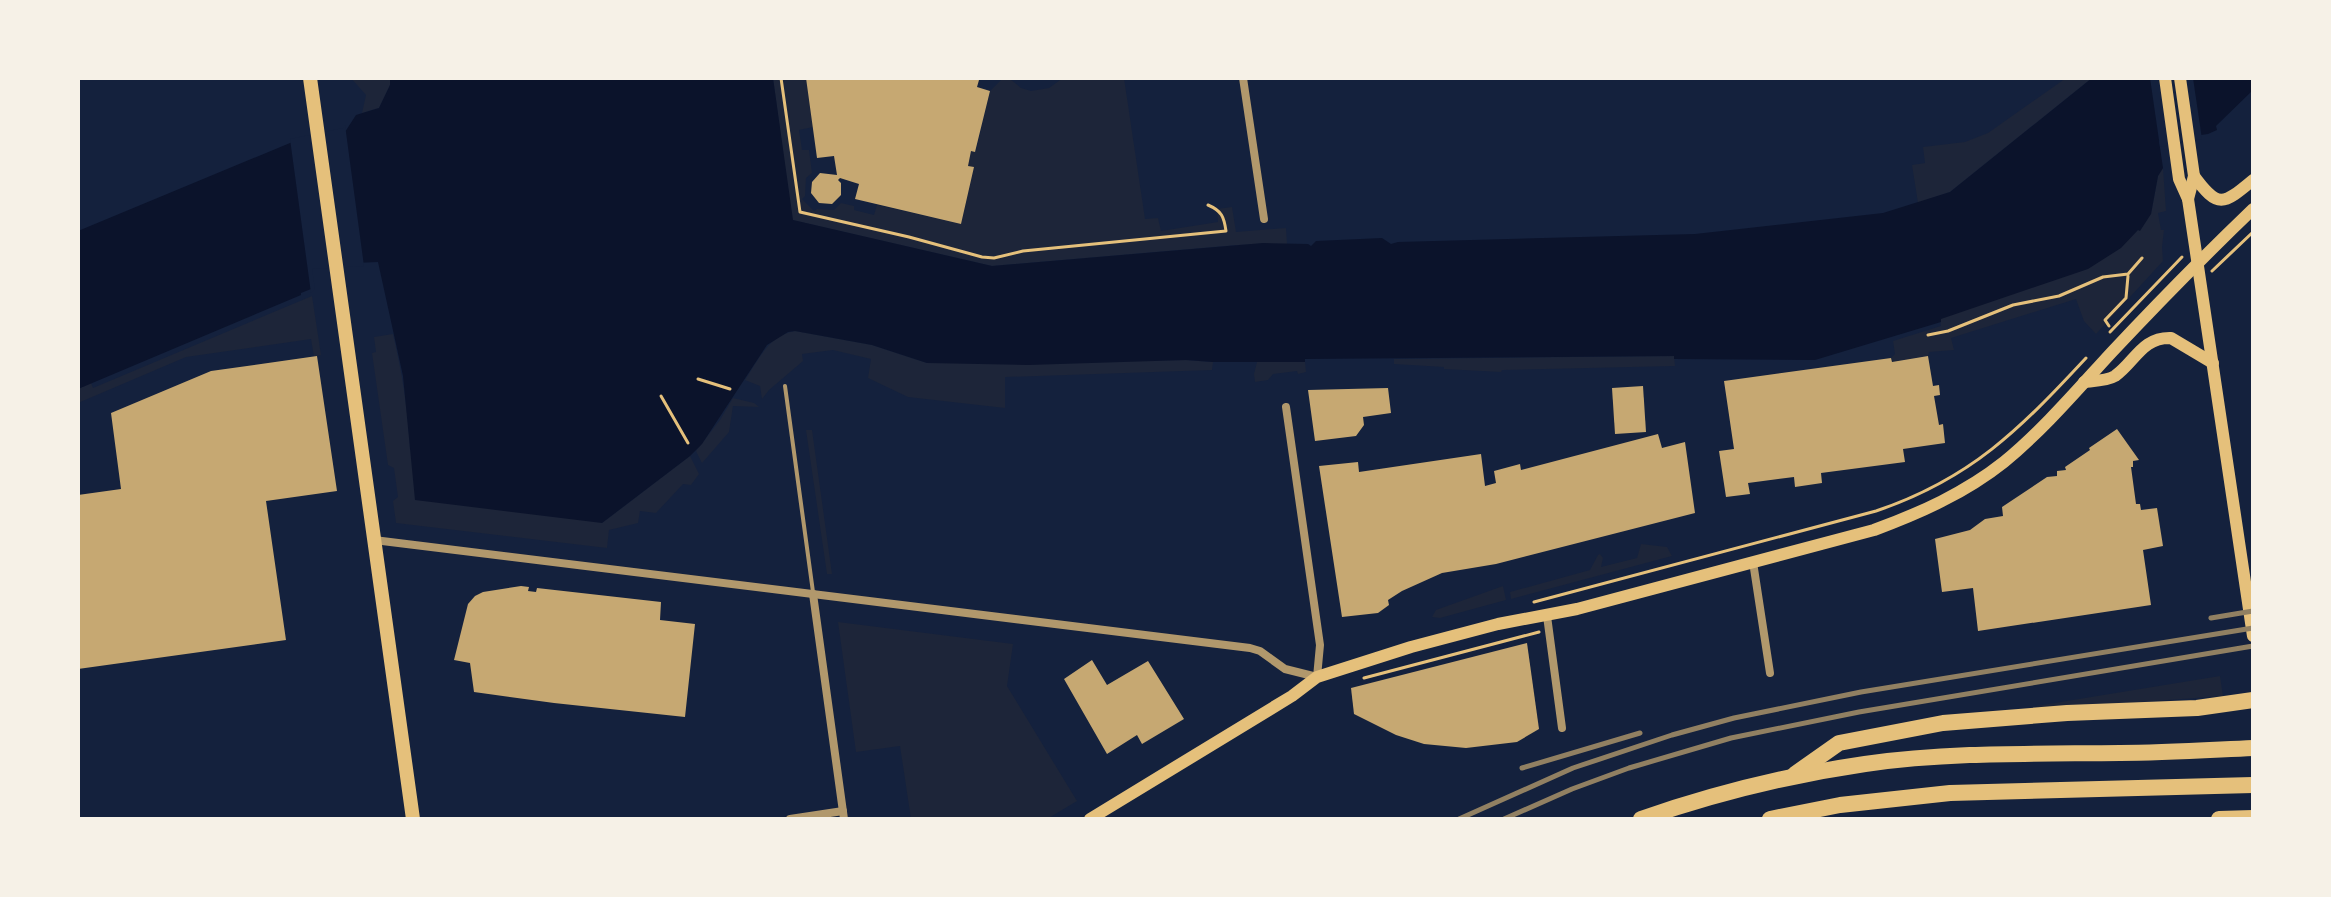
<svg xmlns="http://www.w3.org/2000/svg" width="2331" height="897" font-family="Mulish,sans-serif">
<rect width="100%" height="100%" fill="#14213d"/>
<g fill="#1d2539">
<path d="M351 78H390V85L379 108 362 113 366 95Z"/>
<path d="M773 78H806L813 127 799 130 802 150H809L812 173 806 178 805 196 802 199 814 211 817 209 834 210 841 203 854 206V210L874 215 877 205 961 224 974 168 968 166 971 151H976L990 91 1003 78H1009L1021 88 1031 91 1049 88 1063 78H1124L1145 219 1158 218 1161 231 1218 222 1217 209 1232 207 1236 232 1286 228 1287 244 1237 245 992 266 792 220Z"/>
<path d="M2066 78H2092L1950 192 1918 203 1912 165 1925 163 1923 147 1965 142 1988 133Z"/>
<path d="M2163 168 2166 211 2158 213 2161 230H2164L2162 247 2163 261 2096 334 2084 321 2076 299 1951 338 1954 350 1929 352 1928 356 1892 362 1891 358 1895 354 1893 341 1941 326 1940 319 2151 214 2158 176Z"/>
<path d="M312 296 321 355 314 357 311 339 186 357 78 403V389L91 383 93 388Z"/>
<path d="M795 331 872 345 927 363 1186 360 1213 362 1212 370 1005 377V408L908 397 868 378 871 359 833 350 802 354 803 361 769 390 762 399 760 386 745 380C758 360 769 335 795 331Z"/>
<path d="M393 334C402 372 408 409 410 449L602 523 690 456 699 474 691 485 683 484 656 513 640 511 638 523 609 530 607 548 396 523 393 501 398 497 394 468 388 465 372 353 376 352 374 337Z"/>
<path d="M1674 356 1675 366 1502 370 1501 372 1444 369V367L1394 364V359Z"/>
<path d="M1257 362H1305L1306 372 1298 374 1297 371 1273 374 1268 380 1255 382 1254 374Z"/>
<path d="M733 398 754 403 759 407 733 406 729 432 702 463 696 451 720 420Z"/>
<path d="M806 430H812L832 574H827Z"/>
<path d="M1641 544 1667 547 1672 556 1511 599 1510 592 1590 570 1598 555 1600 554 1603 558 1601 567 1637 558Z"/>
<path d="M1503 586 1506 600 1440 618 1432 617 1436 610Z"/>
<path d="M838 622 1013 644 1007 686 1077 801 1047 819H911L900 746 856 752Z"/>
<path d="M2220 676 2223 696 2045 709 2036 706Z"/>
</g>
<path fill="#0b132b" d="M390 78H773L793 220 992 266 1263 243 1308 244 1311 246 1316 241 1382 238 1391 244 1398 242 1695 234 1883 213 1950 192 2092 78H2253V90L2216 126 2217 130 2208 134 2159 141 2163 168 2158 176 2151 214 2140 231 2138 230 2121 248 2088 269 1941 319V322L1815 360 1674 359V356L1305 359V362H1213L1186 360 1028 365 927 363 872 345 795 331 788 332 767 345 702 444 690 456 602 523 415 500 403 376 378 262 308 265 311 289 301 293V295L78 389V231L290 143 345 132 356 115 379 108 390 85Z"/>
<g fill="#14213d">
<path d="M2150 78H2193L2202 139 2160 147Z"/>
<path d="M345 125 364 266 312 269 315 289 311 293 290 139 343 128Z"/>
</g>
<g fill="#c6a872">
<path d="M806 78H970L979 80 977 87 990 91 975 152 971 151 968 166 974 167 961 224 855 199 859 184 840 178 838 180 841 183V195L832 204 819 203 811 193 812 182 820 173 837 175 834 156 817 158Z"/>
<path d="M317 356 337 491 266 501 286 640 78 669V495L121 489 111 413 211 371Z"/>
<path d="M1928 356 1933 386 1939 385 1940 395 1934 396 1939 425 1943 424 1945 443 1903 449 1905 462 1821 473 1822 483 1795 487 1794 477 1748 483 1750 494 1726 497 1719 451 1734 449 1724 381 1891 358 1892 362Z"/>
<path d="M1643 386 1646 432 1615 434 1612 388Z"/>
<path d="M1388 388 1391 413 1363 417 1364 425 1356 436 1315 441 1308 390Z"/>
<path d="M2117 429 2139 460 2133 461V467H2131L2136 504H2140L2141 510 2157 508 2163 546 2143 550 2151 605 1978 631 1973 588 1942 592 1935 539 1970 530 1985 519 2003 516 2002 507 2047 477 2057 476V471L2066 470 2065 467 2090 450 2089 448Z"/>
<path d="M1658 434 1662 448 1685 442 1695 513 1496 564 1442 573 1402 591 1388 600 1389 605 1378 613 1342 617 1319 466 1358 462 1359 472 1481 454 1485 486 1496 483 1494 471 1520 464 1521 470Z"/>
<path d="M521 586 529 587 528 591 536 592 537 588 661 602 660 620 695 624 685 717 554 703 474 692 470 663 454 660 468 604 475 596 483 592Z"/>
<path d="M1527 643 1539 729 1517 742 1466 748 1424 744 1396 735 1354 714 1351 688Z"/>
<path d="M1092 660 1107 685 1148 661 1184 719 1142 744 1137 735 1107 754 1064 679Z"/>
</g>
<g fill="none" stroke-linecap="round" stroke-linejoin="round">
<g stroke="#e5c07b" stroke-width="3">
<path d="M781 78 800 212 909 237 982 257 994 258 1023 251 1226 231C1224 217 1222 211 1208 205"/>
<path d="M2212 271 2253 232"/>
<path d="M2109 326 2105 320 2126 298 2128 276"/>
<path d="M2110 332 2182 257"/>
<path d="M1928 335 1948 331 2013 305 2059 296 2103 277 2128 274 2142 258"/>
<path d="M698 379 730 389"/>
<path d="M661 396 688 443"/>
<path d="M1534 602 1876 511C1971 479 2020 429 2086 358"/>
<path d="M1364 678 1539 632"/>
</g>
<path stroke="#b1986c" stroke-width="4" d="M785 386 813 592"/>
<g stroke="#b1986c" stroke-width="8">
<path d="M1243 78 1264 219"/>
<path d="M374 540 1250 648 1260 651 1285 669 1317 677 1320 645 1286 407"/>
<path d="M1753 562 1770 673"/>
<path d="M813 594 844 819"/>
<path d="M1547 616 1562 728"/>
<path d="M790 819 843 811"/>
</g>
<g stroke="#e5c07b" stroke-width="12">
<path d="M2165 78 2179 179 2188 199 2253 636"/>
<path d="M2180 78 2194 176 2188 199"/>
<path d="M2194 176C2218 209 2223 205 2253 180"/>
<path d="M2084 382C2093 381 2107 381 2115 376 2135 362 2142 337 2171 338L2213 363"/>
<path d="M1090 819 1292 696 1317 677 1411 647 1498 624 1577 609 1874 530C1920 513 1965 493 2004 462 2043 430 2077 390 2111 353 2157 304 2204 256 2253 209"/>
</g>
<path stroke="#e5c07b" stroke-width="14" d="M310 78 413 819"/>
<g stroke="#e5c07b" stroke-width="16">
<path d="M1795 774 1839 743 1943 723 2067 713 2197 708 2253 700"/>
<path d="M1641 819C1713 794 1789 775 1865 764 1949 752 2035 754 2120 753 2164 753 2209 750 2253 748"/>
<path d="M1770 819 1840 805 1950 793 2253 785"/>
<path d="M2219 819 2253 818"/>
</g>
<g stroke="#918062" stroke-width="5">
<path d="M2211 618 2253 611"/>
<path d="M1522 768 1640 733"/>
<path d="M1459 819 1573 768 1672 735 1734 718 1861 692 2253 628"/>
<path d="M1504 819 1572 789 1629 768 1731 738 1859 712 2253 646"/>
</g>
</g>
<rect width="2331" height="897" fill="none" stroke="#f6f1e7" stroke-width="160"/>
</svg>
